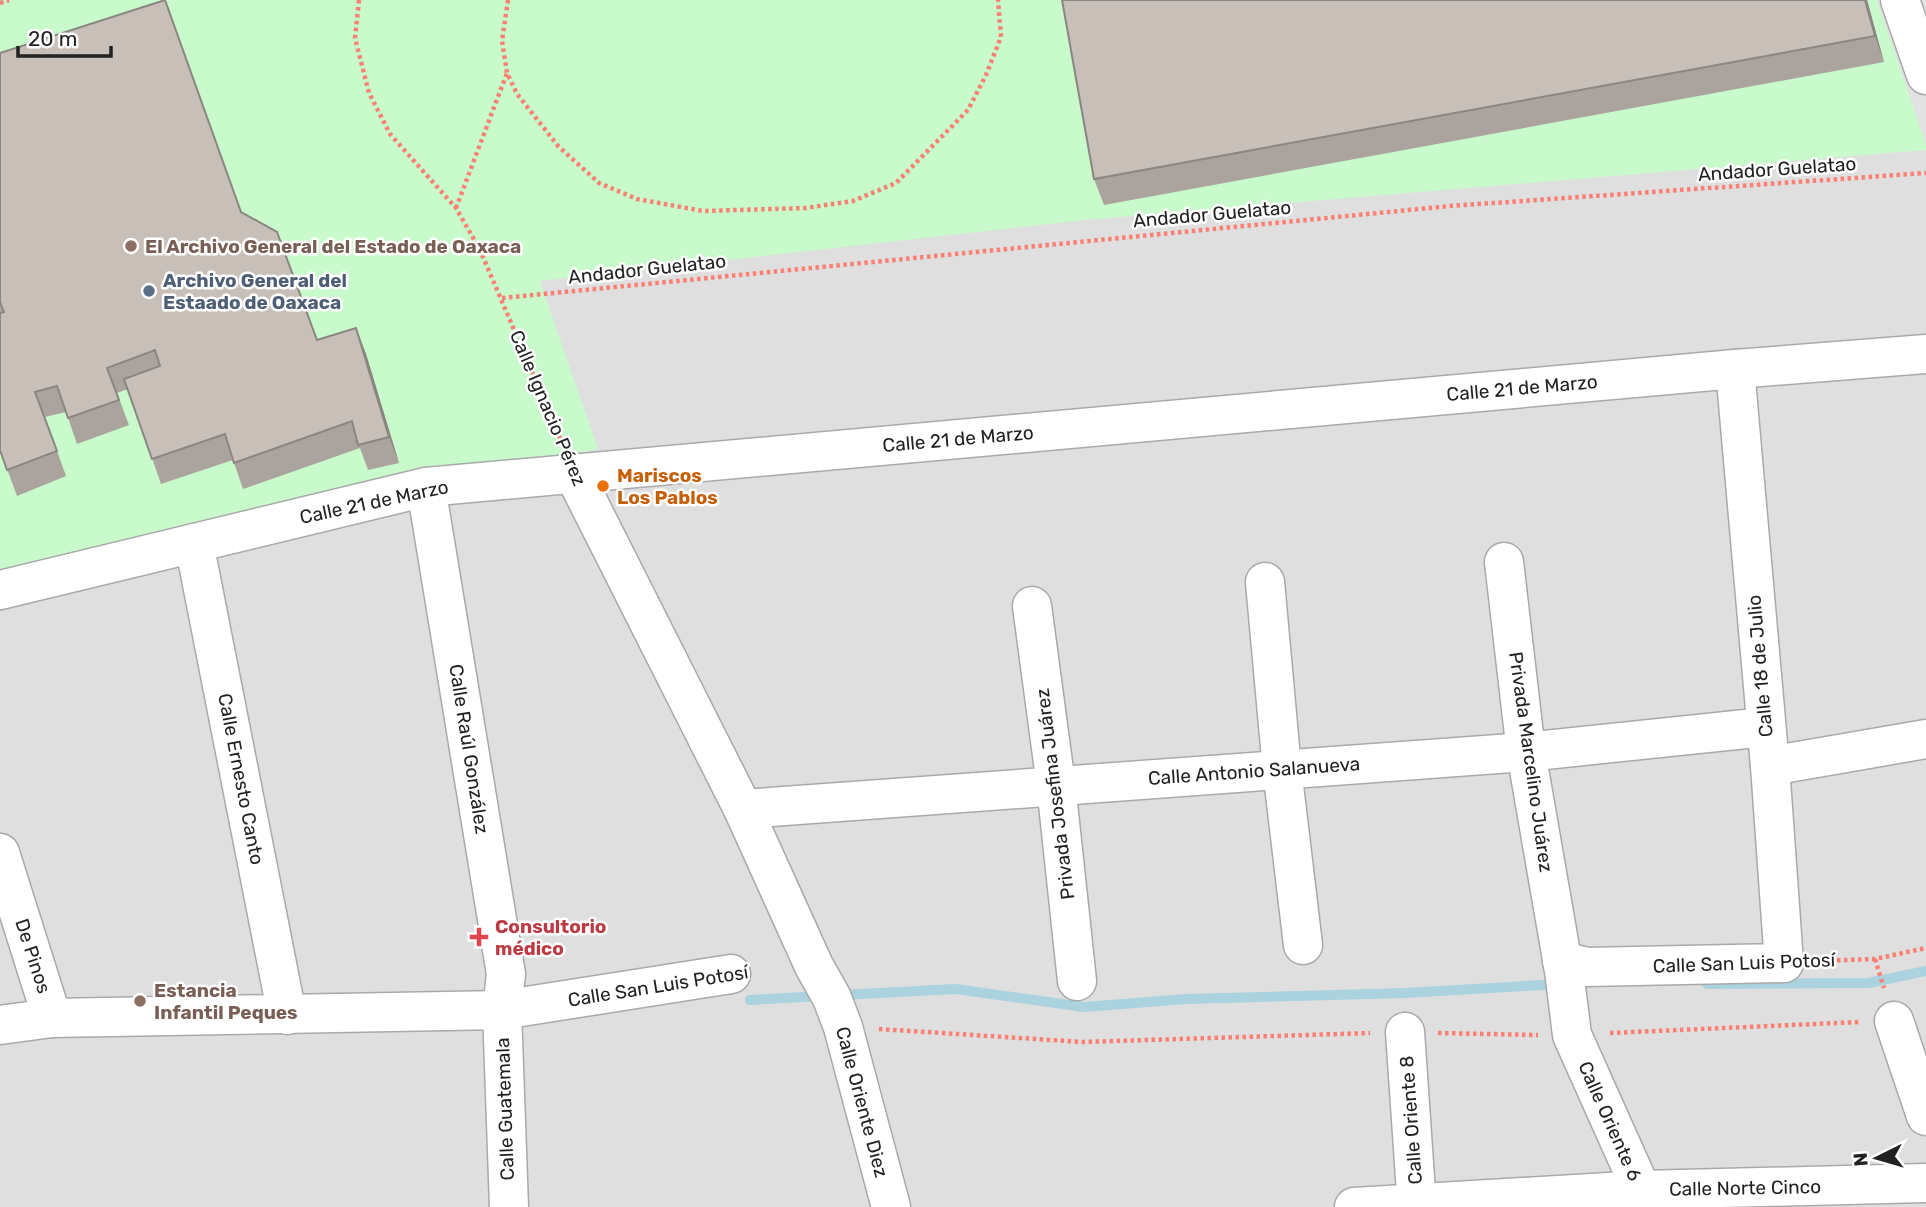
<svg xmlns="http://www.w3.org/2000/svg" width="1926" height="1207" font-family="Rubik,sans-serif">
<rect width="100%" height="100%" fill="#f2efe9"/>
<rect fill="#e0dfdf" x="0" y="0" width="1926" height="1207"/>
<path fill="#c8facc" d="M0 0H1877L1926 144V150L1085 220 540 281 598 449 0 583Z"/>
<path fill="#e2e2e2" d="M1877 0H1926V144Z"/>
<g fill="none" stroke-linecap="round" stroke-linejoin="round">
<g stroke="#aad3df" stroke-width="10">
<path d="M1707 984 1869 983 1926 971"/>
<path d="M841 995 955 989 1084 1007 1186 999 1405 993 1559 984"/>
<path d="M750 1000 822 996"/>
</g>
<defs>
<g id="minor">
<path d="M1900 0 1926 75"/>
<path d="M574 474 743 809 814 966 832 998 843 1027 891 1207"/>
<path d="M426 487 506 974 502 1010 509 1207"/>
<path d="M194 543 287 1015"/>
<path d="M1504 562 1526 752 1564 971 1572 1035 1649 1207"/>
<path d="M1265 582 1282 769 1303 945"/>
<path d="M0 590 426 487 1735 369 1926 354"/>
<path d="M1032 606 1056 785 1077 981"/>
<path d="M1770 766 1926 739"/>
<path d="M743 809 1526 752 1765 727"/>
<path d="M0 853 52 1018"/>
<path d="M1562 961 1587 967 1784 963 1770 766 1735 369"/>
<path d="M1894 1021 1926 1116"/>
<path d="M0 1025 52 1018 502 1010 731 974"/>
<path d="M1405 1032 1417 1207"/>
<path d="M1354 1207 1641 1190 1926 1183"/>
</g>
</defs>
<use href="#minor" stroke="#a9a9a9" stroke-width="41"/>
<g stroke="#fa8072" stroke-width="4.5" stroke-dasharray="3.5 3.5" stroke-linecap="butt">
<path d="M359 0 355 38 369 93 390 134 456 208 480 250 561 440"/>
<path d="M508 0 502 41 507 73 517 94 558 146 599 183 637 199 703 211 806 208 853 201 896 183 968 110 986 75 1001 37 998 0"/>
<path d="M0 3 9 0"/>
<path d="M456 208 507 73"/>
<path d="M502 298 1450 206 1926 173"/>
<path d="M1875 959 1884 988"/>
<path d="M1816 961 1875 959 1926 948"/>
<path d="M879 1029 1083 1042 1370 1033"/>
<path d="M1438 1033 1538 1035"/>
<path d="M1610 1033 1860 1022"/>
</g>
<use href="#minor" stroke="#fff" stroke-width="38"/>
</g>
<g fill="#aba49e">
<path d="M1867 0 1884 62 1104 205 1094 179Z"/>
<path d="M0 53 241 212 317 340 356 328 366 354 399 463 368 470 360 448 243 489 233 460 161 484 128 389 117 393 129 425 77 444 66 412 45 417 66 476 17 496 0 450Z"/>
</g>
<g fill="#8b8681">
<path d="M1865 0H1867L1884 62 1875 36Z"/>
<path d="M356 328 366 354 399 463 389 437Z"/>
</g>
<g fill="#c7bfb8" stroke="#8b8681" stroke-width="2">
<path d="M165 0 241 212 277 232 317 340 356 328 389 437 358 445 352 421 234 463 225 434 152 459 124 379 160 366 155 350 107 368 119 400 68 418 57 386 35 392 57 451 7 470 0 450V313L4 312 0 302V53Z"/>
<path d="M1062 0H1865L1875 36 1094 179Z"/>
</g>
<g fill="#8d6e63" stroke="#fff" stroke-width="2.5">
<circle cx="131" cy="246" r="7"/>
<circle cx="140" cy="1001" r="7"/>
</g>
<circle fill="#5c6f8a" stroke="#fff" stroke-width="2.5" cx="149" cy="291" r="7"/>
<circle fill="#e8710a" stroke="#fff" stroke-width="2.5" cx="603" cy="486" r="7"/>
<path fill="#e0444e" stroke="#fff" stroke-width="2.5" d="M475.5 926.5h7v7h7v7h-7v7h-7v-7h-7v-7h7z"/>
<g text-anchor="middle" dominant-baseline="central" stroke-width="5" stroke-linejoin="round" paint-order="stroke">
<g font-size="19" fill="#222" stroke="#fff">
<text transform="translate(1777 169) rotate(-4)">Andador Guelatao</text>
<text transform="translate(1212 214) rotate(-5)">Andador Guelatao</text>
<text transform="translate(647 269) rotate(-6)">Andador Guelatao</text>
<text transform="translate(1522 388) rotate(-5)">Calle 21 de Marzo</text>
<text transform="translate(548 408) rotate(67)">Calle Ignacio Pérez</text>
<text transform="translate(958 439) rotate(-5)">Calle 21 de Marzo</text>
<text transform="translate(374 502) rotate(-12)">Calle 21 de Marzo</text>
<text transform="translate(1760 666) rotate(-95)">Calle 18 de Julio</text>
<text transform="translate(469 749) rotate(81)">Calle Raúl González</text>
<text transform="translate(1531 762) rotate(82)">Privada Marcelino Juárez</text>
<text transform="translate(1254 771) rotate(-4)">Calle Antonio Salanueva</text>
<text transform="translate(241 779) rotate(79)">Calle Ernesto Canto</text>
<text transform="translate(1055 794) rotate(-97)">Privada Josefina Juárez</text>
<text transform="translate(33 956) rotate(72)">De Pinos</text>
<text transform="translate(1744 963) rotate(-2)">Calle San Luis Potosí</text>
<text transform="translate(658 986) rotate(-9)">Calle San Luis Potosí</text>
<text transform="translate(862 1102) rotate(75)">Calle Oriente Diez</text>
<text transform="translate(505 1109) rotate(-92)">Calle Guatemala</text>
<text transform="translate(1411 1120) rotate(-94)">Calle Oriente 8</text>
<text transform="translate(1610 1121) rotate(66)">Calle Oriente 6</text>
<text transform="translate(1745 1188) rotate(-1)">Calle Norte Cinco</text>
</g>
<g font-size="19" font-weight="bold" fill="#785e54" stroke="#fff" text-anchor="start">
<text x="145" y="246">El Archivo General del Estado de Oaxaca</text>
<text x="154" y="990">Estancia<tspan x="154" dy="22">Infantil Peques</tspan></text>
</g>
<g font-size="19" font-weight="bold" fill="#4e5e75" stroke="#fff" text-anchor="start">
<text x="163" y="280">Archivo General del<tspan x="163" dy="22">Estaado de Oaxaca</tspan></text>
</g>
<g font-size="19" font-weight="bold" fill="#c56008" stroke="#fff" text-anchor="start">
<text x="617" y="475">Mariscos<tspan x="617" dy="22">Los Pablos</tspan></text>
</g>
<g font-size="19" font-weight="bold" fill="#be3a42" stroke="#fff" text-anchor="start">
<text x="495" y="926">Consultorio<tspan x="495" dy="22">médico</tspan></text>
</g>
</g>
<g transform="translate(1877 1158) rotate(265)" stroke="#ffffff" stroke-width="5" paint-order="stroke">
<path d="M0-5L12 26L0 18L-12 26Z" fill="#222222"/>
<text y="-10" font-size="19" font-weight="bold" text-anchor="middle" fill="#222222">N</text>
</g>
<path d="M18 46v10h93v-10" fill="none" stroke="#222222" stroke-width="3.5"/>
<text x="28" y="46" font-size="21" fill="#222222" stroke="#ffffff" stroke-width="5" paint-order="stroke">20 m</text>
</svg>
